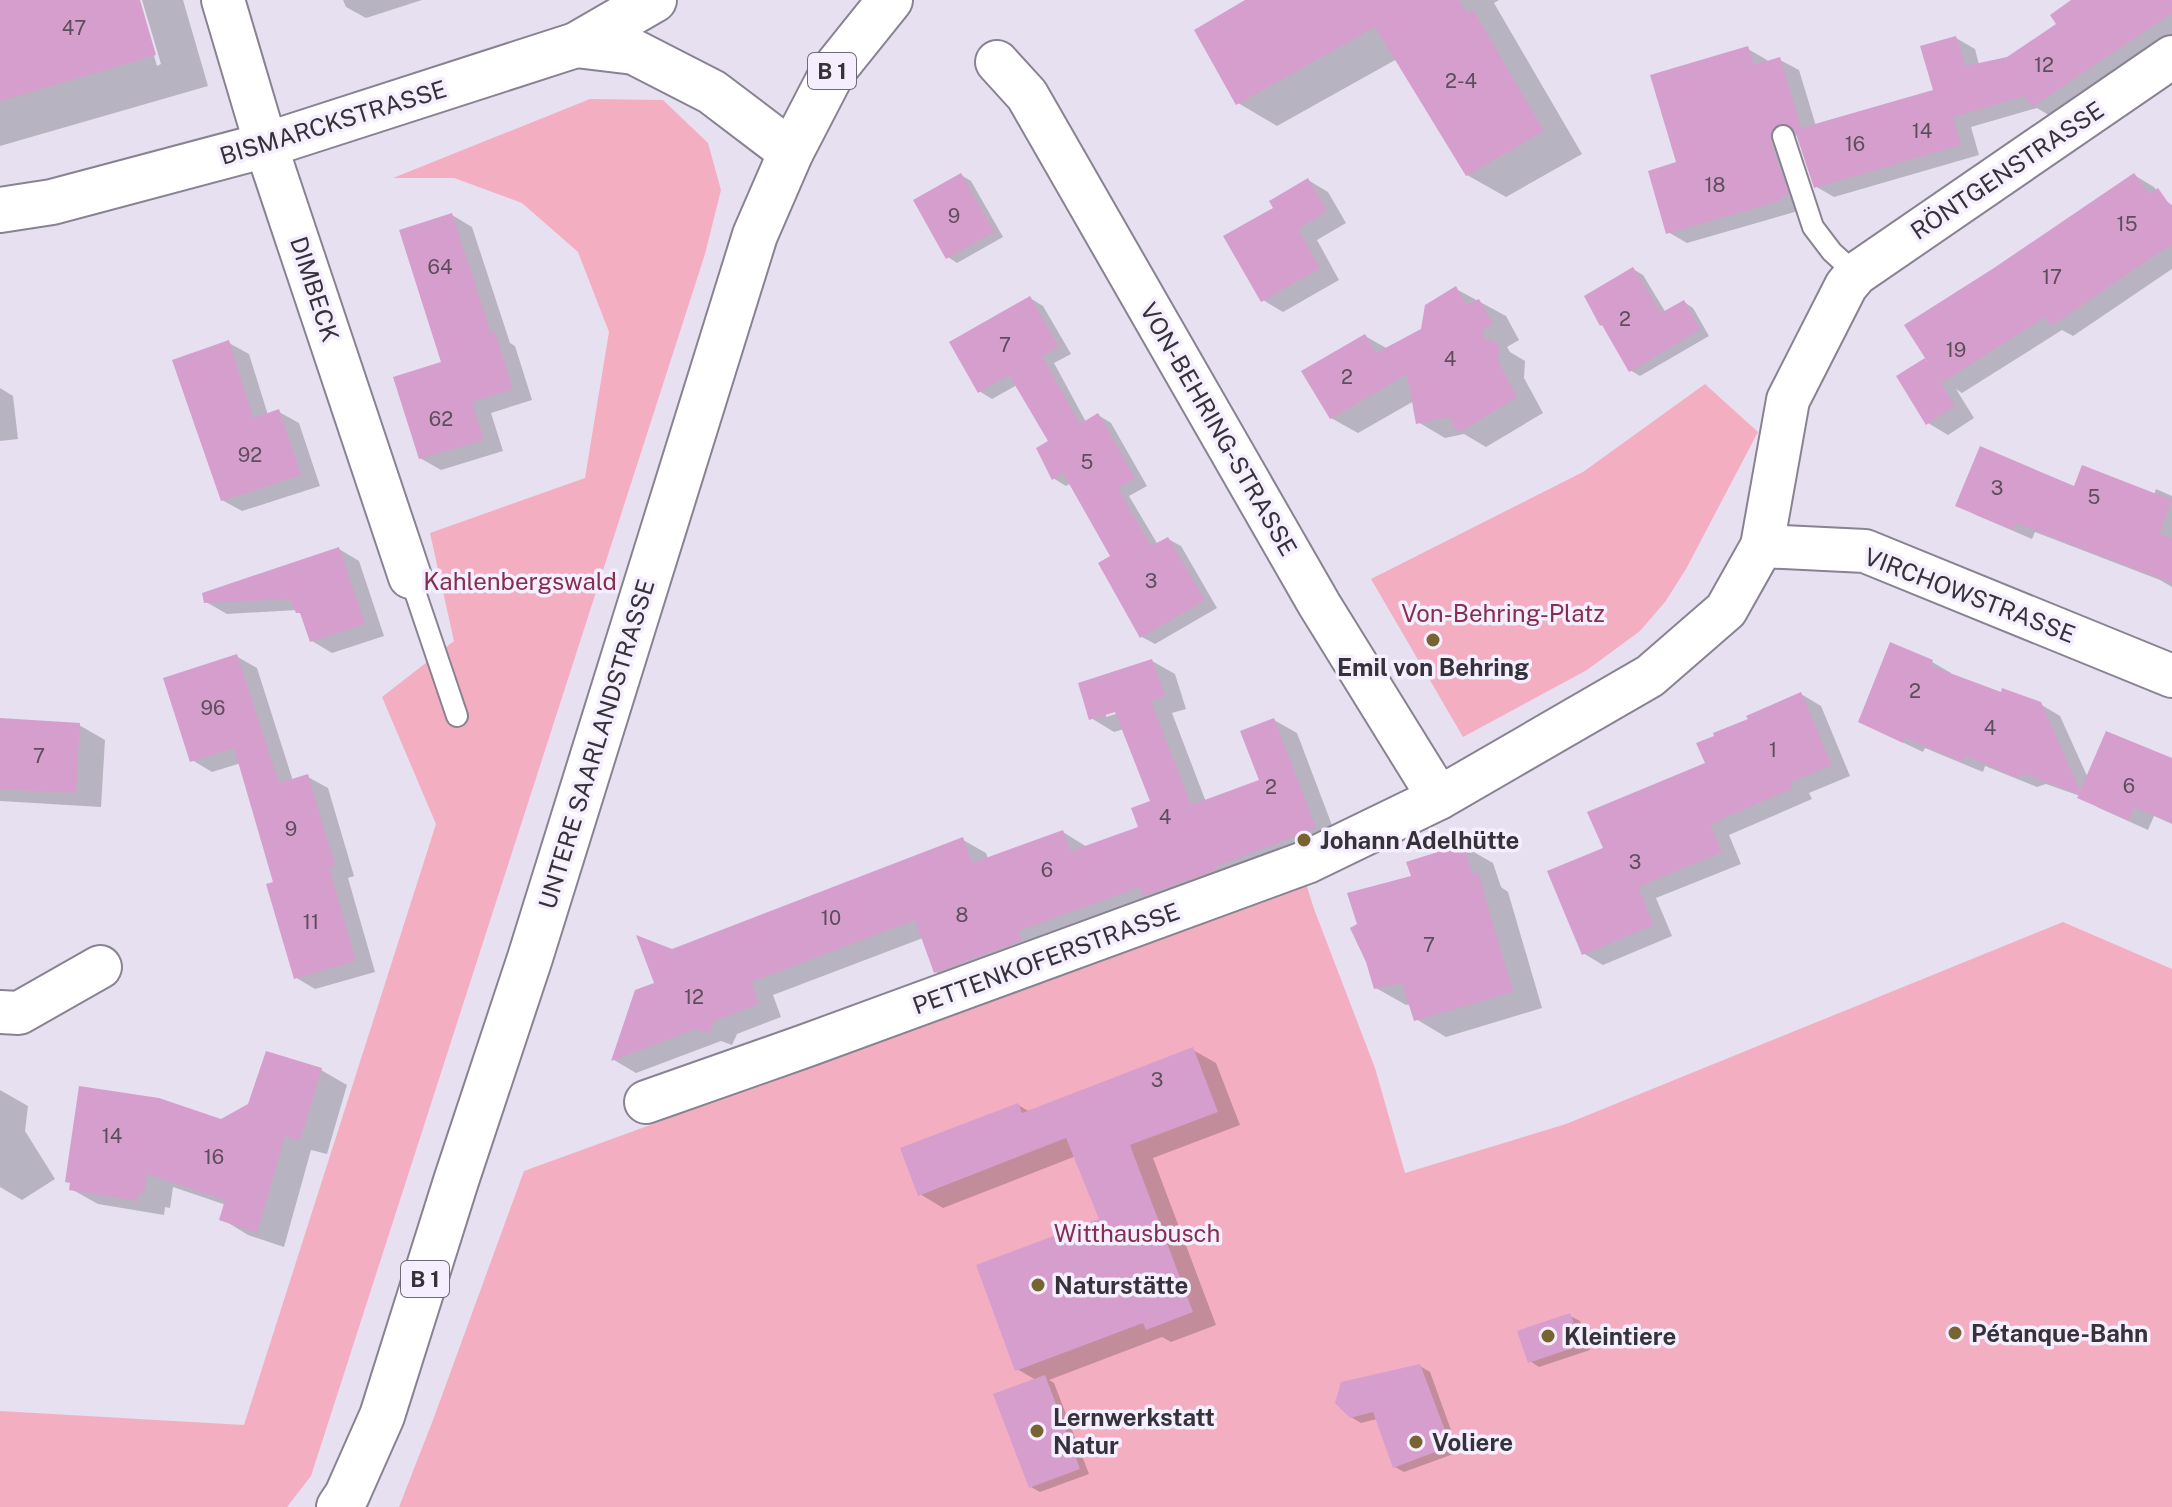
<svg xmlns="http://www.w3.org/2000/svg" width="2172" height="1507" font-family="'Public Sans',sans-serif">
<rect width="100%" height="100%" fill="#e7e0f1"/>
<g fill="#f3afc1">
<path d="M590 99 663 100 708 143 721 190 705 254 311 1476 287 1507H0V1411L244 1425 436 824 382 697 454 641 430 533 585 478 609 332 578 252 522 203 454 178H393Z"/>
<path d="M1705 384 1758 432 1686 569 1665 602 1640 631 1587 670 1463 737 1371 579 1583 472Z"/>
<path d="M1304 877 1314 909 1375 1068 1405 1173 1566 1124 2063 922 2172 969V1507H399L433 1420 524 1171 749 1089Z"/>
</g>
<g fill="#0003" fill-rule="evenodd">
<path d="M0 0H138L157 66 161 64 142 0H183L208 86 0 146Z"/>
<path d="M343 0H422L366 18 346 7Z"/>
<path d="M1249 0H1499L1494 3 1582 154 1506 197 1467 175 1397 59 1277 126 1238 103Z"/>
<path d="M2075 0H2172V35L2052 117 2037 108 1971 127 1979 155 1834 197 1815 186 1798 134 1791 139 1798 211 1687 243 1668 232 1679 164 1748 49 1767 60 1768 63 1780 60 1799 70 1816 126 1936 92 1956 38 1975 49 1979 65 2008 59 2059 25Z"/>
<path d="M961 175 971 181 1003 237 957 263 948 257Z"/>
<path d="M2134 175 2154 187 2163 199 2172 205V269L2073 336 2062 330 1962 393 1956 389 1974 418 1948 435 1928 423 1925 360 1932 365 1995 270Z"/>
<path d="M1308 180 1328 192 1346 223 1317 240 1339 280 1283 312 1263 300 1276 208Z"/>
<path d="M452 215 472 227 510 343 515 346 532 400 491 413 503 451 441 470 420 458 443 363Z"/>
<path d="M1633 269 1643 275 1666 313 1684 302 1693 308 1709 336 1640 376 1630 370 1605 327 1602 325Z"/>
<path d="M1456 289 1506 316 1519 340 1507 347 1510 352 1525 361 1524 378 1543 413 1486 447 1464 434 1445 438 1418 422 1414 401 1358 433 1331 418 1365 336 1388 349 1422 330Z"/>
<path d="M1030 298 1043 306 1071 354 1054 363 1086 422 1098 415 1111 423 1147 486 1129 496 1158 545 1168 539 1181 546 1217 608 1155 644 1142 637 1113 557 1071 483 1066 486 1053 478 1051 442 1017 385 992 399 979 391Z"/>
<path d="M229 343 249 354 268 415 279 412 299 423 320 486 242 511 222 500Z"/>
<path d="M0 388 13 396 18 439 0 441Z"/>
<path d="M2075 489 2154 495 2156 489 2172 496V587L2160 580 2035 532 2032 539 1976 515 1958 505Z"/>
<path d="M339 549 359 561 384 636 332 653 312 641 302 613 297 610 227 614 206 602Z"/>
<path d="M236 656 257 668 293 781 308 777 328 788 354 876 348 878 375 972 315 989 295 977 276 883 241 763 212 772 192 760Z"/>
<path d="M1152 661 1175 674 1186 709 1172 713 1206 802 1261 781 1274 720 1297 733 1338 841 959 985 936 972 923 938 773 995 781 1017 737 1034 732 1045 721 1041 636 1073 614 1060 672 951 963 840 986 853 988 859 1063 832 1087 847 1141 828 1152 803 1124 729 1114 732 1091 718ZM1125 711 1106 717V712Z"/>
<path d="M1932 662 1951 673V675L2002 694 2040 704 2060 716 2088 778 2172 759V824L2154 816 2148 830 2099 808 2080 796 2046 784 2037 787 1985 766 1983 772 1925 748 1923 752 1860 722Z"/>
<path d="M1801 694 1821 706 1850 776 1809 793 1812 799 1729 835 1741 864 1656 898 1672 936 1603 965 1583 953 1605 849 1707 764 1751 720Z"/>
<path d="M0 720 79 725 105 740 101 807 0 801Z"/>
<path d="M1463 846 1493 863 1501 887 1508 892 1542 1008 1446 1037 1416 1019 1411 1004 1406 1005 1376 988 1414 877Z"/>
<path d="M1193 1050 1216 1063 1240 1125 1153 1158 1216 1325 1171 1342 1162 1337 1049 1380 1054 1383 1089 1474 1040 1492 1031 1487 1036 1380 1017 1369 1101 1220 1076 1156 943 1208 920 1194 1018 1105 1030 1112Z"/>
<path d="M321 1070 347 1085 327 1154 311 1150 284 1247 248 1235 222 1219 226 1205 173 1187 170 1208 165 1207 164 1215 98 1204 71 1189 221 1121Z"/>
<path d="M0 1090 28 1106 25 1131 55 1179 22 1200 0 1187Z"/>
<path d="M1570 1316 1580 1321 1590 1350 1539 1367 1530 1361Z"/>
<path d="M1420 1366 1430 1372 1459 1452 1404 1472 1395 1467 1377 1419 1361 1423 1351 1417Z"/>
</g>
<g fill="#d69ecc">
<path d="M0 0H140L156 55 0 101Z"/>
<path d="M1245 0H1459L1467 13 1473 10 1544 131 1466 176 1375 27 1236 105 1194 30Z"/>
<path d="M2071 0H2172V13L2032 107 2025 96 1953 117 1961 145 1814 188 1795 131 1786 124H1778L1773 128 1770 139 1789 195 1781 197 1782 199 1779 201 1666 234 1648 171 1676 162 1650 75 1748 46 1754 65 1780 57 1801 128 1933 90 1920 46 1956 36 1965 66 2007 57 2056 24 2050 15Z"/>
<path d="M961 173 994 232 946 259 913 200Z"/>
<path d="M2134 173 2149 194 2158 188 2172 208V244L2051 326 2045 317 1941 383 1904 325 1994 268Z"/>
<path d="M1308 178 1327 211 1298 229 1320 268 1261 302 1223 236 1273 208 1269 201Z"/>
<path d="M452 213 491 333 495 332 513 389 472 402 484 440 419 459 393 377 441 362 399 230Z"/>
<path d="M1633 267 1661 313 1684 300 1700 330 1629 372 1602 325 1600 326 1584 296Z"/>
<path d="M1456 286 1466 305 1479 299 1493 324 1481 331 1485 338 1499 344 1498 361 1517 397 1458 433 1449 417 1416 424 1407 374 1330 419 1301 371 1365 334 1376 353 1421 329 1425 305Z"/>
<path d="M1030 296 1059 347 1042 356 1080 424 1098 413 1135 478 1118 488 1151 546 1168 537 1205 600 1140 638 1098 563 1110 556 1063 473 1052 480 1036 448 1048 441 1009 375 978 393 949 342Z"/>
<path d="M229 340 253 418 279 409 301 475 221 501 172 360Z"/>
<path d="M1925 358 1955 406 1926 425 1896 376Z"/>
<path d="M1980 446 2074 486 2082 465 2172 500 2159 533 2172 539V583L2016 523 2013 530 1955 506Z"/>
<path d="M339 547 365 624 310 642 300 613H296L290 599 204 603 202 593Z"/>
<path d="M1890 642 1933 660 1931 666 2001 692 2002 688 2041 702 2080 791 2106 731 2172 758V823L2134 807 2128 820 2077 798 2079 794 2025 774 2016 777 1966 756 1963 762 1905 738 1903 743 1858 722Z"/>
<path d="M237 654 279 783 308 774 335 865 329 867 356 961 294 979 266 884 273 882 234 748 190 762 163 678Z"/>
<path d="M1152 659 1165 696 1151 701 1191 805 1259 780 1240 731 1274 718 1316 828 1215 867 1216 870 1143 896 1140 887 1018 931 1021 941 934 973 915 920 751 982 759 1004 714 1021 709 1033 696 1029 611 1061 635 990 654 983 636 935 672 949 963 837 972 863 1063 830 1071 851 1138 827 1131 808 1150 801 1115 712 1089 720 1078 683Z"/>
<path d="M1801 692 1832 765 1791 782 1793 788 1710 824 1722 852 1638 887 1654 925 1582 955 1547 871 1603 848 1587 812 1705 763 1696 743 1714 736 1713 733 1748 719 1746 716Z"/>
<path d="M0 718 80 723 76 793 0 789Z"/>
<path d="M1463 844 1473 874 1478 872 1513 992 1414 1021 1402 983 1374 989 1366 962 1350 928 1357 924 1347 893 1411 876 1406 862Z"/>
<path d="M1193 1047 1218 1112 1130 1145 1193 1312 1146 1330 1143 1323 1015 1371 976 1265 1099 1219 1066 1138 918 1196 900 1148 1018 1103 1022 1113Z"/>
<path d="M266 1051 322 1068 300 1141 285 1136 257 1233 219 1220 225 1200 147 1174 144 1194 138 1193 137 1201 69 1190 70 1183 65 1182 79 1086 159 1098 221 1119 248 1104Z"/>
<path d="M1570 1313 1582 1345 1528 1363 1517 1331Z"/>
<path d="M1420 1364 1451 1446 1393 1468 1373 1412 1350 1418 1335 1403 1341 1382Z"/>
<path d="M1045 1375 1080 1469 1029 1488 993 1394Z"/>
</g>
<g fill="none" stroke-linecap="round" stroke-linejoin="round">
<defs>
<g id="service">
<path d="M1783 136 1813 227 1832 252 1856 274"/>
<path d="M410 577 457 716"/>
</g>
<g id="minor">
<path d="M223 0 269 155 410 577"/>
<path d="M997 62 1027 95 1319 604 1439 798"/>
<path d="M1762 546 1865 551 2172 676"/>
<path d="M0 1012 19 1013 100 967"/>
<path d="M646 1102 805 1046 1307 862 1439 798 1650 676 1726 610 1762 546 1788 400 1846 286 1856 274 2172 57"/>
</g>
<g id="secondary">
<path d="M576 45 634 52 712 92 791 152"/>
<path d="M0 210 52 202 266 145 576 45 654 0"/>
</g>
<path id="primary" d="M339 1507 347 1495 382 1416 456 1181 530 958 755 235 791 152 833 71 890 0"/>
</defs>
<use href="#service" stroke="#888291" stroke-width="24"/>
<use href="#minor" stroke="#888291" stroke-width="46"/>
<use href="#secondary" stroke="#888291" stroke-width="48"/>
<use href="#primary" stroke="#888291" stroke-width="48"/>
<use href="#service" stroke="#fff" stroke-width="20"/>
<use href="#minor" stroke="#fff" stroke-width="42"/>
<use href="#secondary" stroke="#fff" stroke-width="44"/>
<use href="#primary" stroke="#fff" stroke-width="44"/>
</g>
<g fill="#786433" stroke="#f5eeff" stroke-width="3">
<circle cx="1433" cy="640" r="8"/>
<circle cx="1304" cy="840" r="8"/>
<circle cx="1038" cy="1285" r="8"/>
<circle cx="1955" cy="1333" r="8"/>
<circle cx="1548" cy="1336" r="8"/>
<circle cx="1037" cy="1431" r="8"/>
<circle cx="1416" cy="1442" r="8"/>
</g>
<g text-anchor="middle" dominant-baseline="central" stroke-width="7" stroke-linejoin="round" paint-order="stroke">
<g font-size="20" fill="#5d4e5e">
<text x="74" y="28">47</text>
<text x="2044" y="65">12</text>
<text x="1461" y="81">2-4</text>
<text x="1922" y="131">14</text>
<text x="1855" y="144">16</text>
<text x="1715" y="185">18</text>
<text x="954" y="216">9</text>
<text x="2127" y="224">15</text>
<text x="440" y="267">64</text>
<text x="2052" y="277">17</text>
<text x="1625" y="319">2</text>
<text x="1005" y="345">7</text>
<text x="1956" y="350">19</text>
<text x="1450" y="359">4</text>
<text x="1347" y="377">2</text>
<text x="441" y="419">62</text>
<text x="250" y="455">92</text>
<text x="1087" y="462">5</text>
<text x="1997" y="488">3</text>
<text x="2094" y="497">5</text>
<text x="1151" y="581">3</text>
<text x="1915" y="691">2</text>
<text x="213" y="708">96</text>
<text x="1990" y="728">4</text>
<text x="1773" y="750">1</text>
<text x="39" y="756">7</text>
<text x="2129" y="786">6</text>
<text x="1271" y="787">2</text>
<text x="1165" y="817">4</text>
<text x="291" y="829">9</text>
<text x="1635" y="862">3</text>
<text x="1047" y="870">6</text>
<text x="962" y="915">8</text>
<text x="831" y="918">10</text>
<text x="311" y="922">11</text>
<text x="1429" y="945">7</text>
<text x="694" y="997">12</text>
<text x="1157" y="1080">3</text>
<text x="112" y="1136">14</text>
<text x="214" y="1157">16</text>
</g>
<g fill="#f5eeff" stroke="#6f6b74" stroke-width="2">
<rect x="808" y="53" width="48" height="36" rx="6"/>
<rect x="401" y="1261" width="48" height="36" rx="6"/>
</g>
<g font-size="22" font-weight="bold" fill="#353339">
<text x="832" y="71">B 1</text>
<text x="425" y="1279">B 1</text>
</g>
<g font-size="24" fill="#353339" stroke="#f5eeff">
<text transform="translate(333 122) rotate(-17)">BISMARCKSTRASSE</text>
<text transform="translate(2007 170) rotate(-34)">RÖNTGENSTRASSE</text>
<text transform="translate(315 289) rotate(72)">DIMBECK</text>
<text transform="translate(1219 429) rotate(60)">VON-BEHRING-STRASSE</text>
<text transform="translate(1970 595) rotate(21)">VIRCHOWSTRASSE</text>
<text transform="translate(596 744) rotate(-73)">UNTERE SAARLANDSTRASSE</text>
<text transform="translate(1046 958) rotate(-20)">PETTENKOFERSTRASSE</text>
</g>
<g font-size="24" fill="#842f4d" stroke="#f5eeff">
<text x="520" y="581">Kahlenbergswald</text>
<text x="1503" y="613">Von-Behring-Platz</text>
<text x="1137" y="1233">Witthausbusch</text>
</g>
<g font-size="24" font-weight="bold" fill="#353339" stroke="#f5eeff" text-anchor="start">
<text x="1433" y="667" text-anchor="middle">Emil von Behring</text>
<text x="1320" y="840">Johann Adelhütte</text>
<text x="1054" y="1285">Naturstätte</text>
<text x="1971" y="1333">Pétanque-Bahn</text>
<text x="1564" y="1336">Kleintiere</text>
<text x="1053" y="1417">Lernwerkstatt<tspan x="1053" dy="28">Natur</tspan></text>
<text x="1432" y="1442">Voliere</text>
</g>
</g>
</svg>
